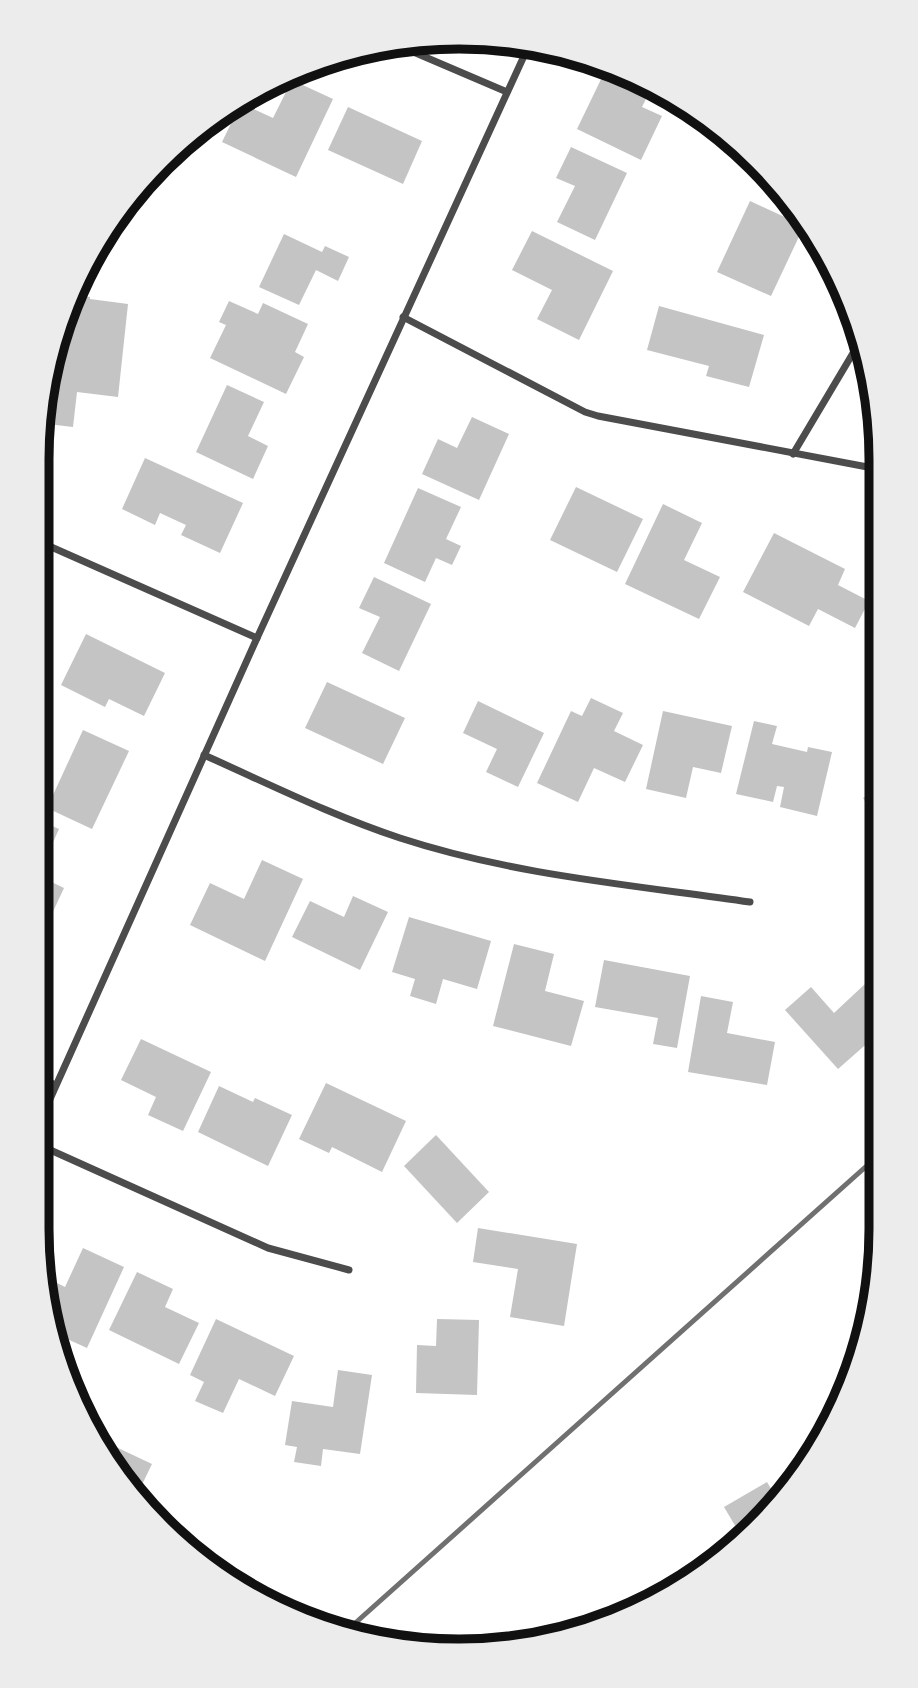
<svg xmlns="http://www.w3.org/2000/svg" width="918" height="1688" font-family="'Public Sans',sans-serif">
<rect width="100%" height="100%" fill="#fff"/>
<g fill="#c4c4c4">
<path d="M605 71 652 87 642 107 662 116 641 160 577 129Z"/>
<path d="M292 80 333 99 296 177 222 142 240 105 243 104 273 118Z"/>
<path d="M348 107 422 141 403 184 328 150Z"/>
<path d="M214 118 204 141 192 135 202 124Z"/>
<path d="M571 147 627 173 595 240 557 222 575 186 556 178Z"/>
<path d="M750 201 804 226 771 296 717 272Z"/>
<path d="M532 231 613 271 579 340 537 319 552 290 512 270Z"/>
<path d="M284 234 322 252 325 246 349 257 338 281 316 270 299 305 259 287Z"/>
<path d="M74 295 90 297V299L128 304 118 397 77 392 73 427 39 423 51 349Z"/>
<path d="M229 301 258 314 263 303 308 324 295 352 304 357 286 394 210 358 226 325 219 322Z"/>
<path d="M659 306 764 335 749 387 706 376 709 366 647 350Z"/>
<path d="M227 385 264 402 248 436 268 446 253 479 196 452Z"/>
<path d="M472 417 509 434 479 500 422 474 438 439 457 448Z"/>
<path d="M145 458 243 503 220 553 181 535 186 525 160 513 155 525 122 509Z"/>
<path d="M576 487 643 519 617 572 550 540Z"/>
<path d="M418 488 461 507 446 539 461 546 452 565 436 558 425 582 384 563Z"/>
<path d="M663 504 702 523 684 560 720 577 699 619 625 584Z"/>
<path d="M774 533 845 569 838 585 869 601 855 628 818 609 809 626 743 592Z"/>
<path d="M374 577 431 604 399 671 362 653 380 617 359 608Z"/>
<path d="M86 634 165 673 144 716 109 699 105 707 61 685Z"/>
<path d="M327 682 405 718 383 764 305 728Z"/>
<path d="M591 698 623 713 614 731 643 745 625 782 594 768 578 802 537 783 571 711 582 716Z"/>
<path d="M478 701 544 733 518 787 486 772 497 749 463 733Z"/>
<path d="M663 711 732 726 721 773 693 767 686 798 646 789Z"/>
<path d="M754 721 777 726 772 744 807 752 808 747 832 752 817 816 780 807 784 787 777 786 773 802 736 794Z"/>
<path d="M83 730 129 751 92 829 47 808Z"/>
<path d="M879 788V822L863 798Z"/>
<path d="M37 819 59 829 45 860 37 857Z"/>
<path d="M262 860 303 879 265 961 190 925 210 883 244 899Z"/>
<path d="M37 875 64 888 50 918 37 912Z"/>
<path d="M353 896 388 912 360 970 292 937 310 901 344 917Z"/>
<path d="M409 917 491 941 477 989 443 979 436 1004 410 996 415 979 392 972Z"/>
<path d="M37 926 46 930 37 949Z"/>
<path d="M514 944 554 954 545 991 584 1001 571 1046 493 1026Z"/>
<path d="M604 960 690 976 677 1048 653 1044 658 1018 595 1007Z"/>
<path d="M865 984 880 1000V1032L838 1069 785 1010 811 987 834 1013Z"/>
<path d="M701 996 733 1002 727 1033 775 1042 767 1085 688 1072Z"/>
<path d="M141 1039 211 1072 183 1131 148 1115 156 1097 121 1080Z"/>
<path d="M326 1083 406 1121 382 1172 332 1147 329 1153 299 1139Z"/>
<path d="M219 1086 253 1102 255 1098 292 1115 268 1166 198 1132Z"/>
<path d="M436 1135 489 1192 457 1223 404 1166Z"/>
<path d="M478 1228 577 1244 564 1326 510 1317 518 1269 473 1262Z"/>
<path d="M83 1248 124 1267 87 1348 54 1333 45 1277 65 1287Z"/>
<path d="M137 1272 173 1289 165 1307 199 1323 179 1364 109 1330Z"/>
<path d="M216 1319 294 1356 275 1396 239 1379 223 1413 195 1401 204 1382 190 1375Z"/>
<path d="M437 1319 479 1320 477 1395 416 1393 417 1345 436 1346Z"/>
<path d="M338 1370 372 1375 360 1454 323 1449 321 1466 294 1462 297 1447 285 1445 292 1401 333 1407Z"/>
<path d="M99 1439 152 1464 136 1497 124 1486Z"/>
<path d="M767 1482 777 1499 743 1539 724 1507Z"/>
</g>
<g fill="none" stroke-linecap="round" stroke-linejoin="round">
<g stroke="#4c4c4c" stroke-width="7">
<path d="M404 48 507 92"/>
<path d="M403 317 585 412 598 416 878 469"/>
<path d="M793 454 862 338"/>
<path d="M49 546 257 638"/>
<path d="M204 755C269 784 333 816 400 838 513 875 633 885 750 902"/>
<path d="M37 1076 55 1085"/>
<path d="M37 1128 257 638 529 45"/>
<path d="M37 1144 268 1248 349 1270"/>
</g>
<path stroke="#707070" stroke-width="5" d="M343 1634 880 1154"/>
</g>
<path d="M0 0H918V1688H0ZM459 49H459A410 410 0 0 1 869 459V1229A410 410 0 0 1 459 1639H459A410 410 0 0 1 49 1229V459A410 410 0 0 1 459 49Z" fill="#ececec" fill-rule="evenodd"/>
<path fill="none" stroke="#111" stroke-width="9" d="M459 49H459A410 410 0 0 1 869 459V1229A410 410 0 0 1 459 1639H459A410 410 0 0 1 49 1229V459A410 410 0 0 1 459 49Z"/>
</svg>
